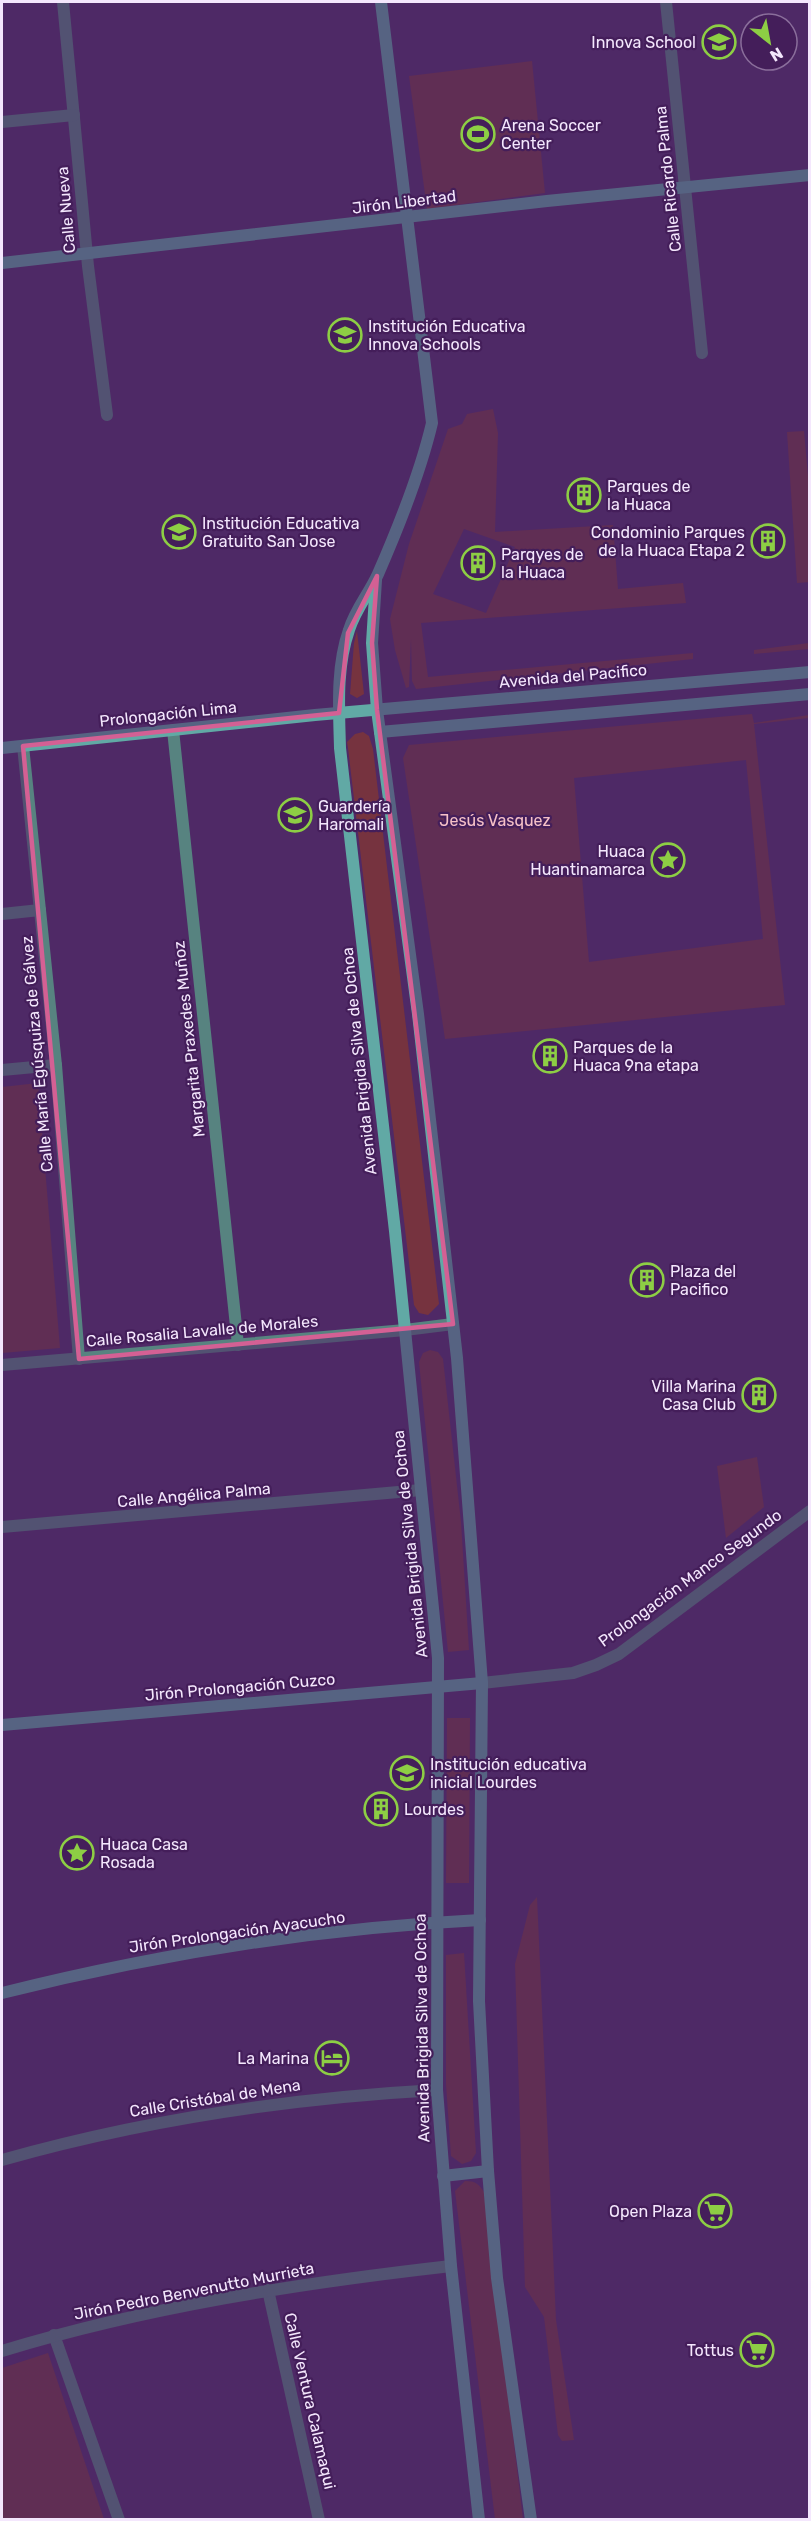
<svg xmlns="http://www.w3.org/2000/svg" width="811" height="2521" font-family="Rubik,sans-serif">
<rect width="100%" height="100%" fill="#4f2966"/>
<g fill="#76333f" fill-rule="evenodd">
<path d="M532 61 545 193 427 209 409 76Z"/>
<path d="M493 409 498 433 495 532 613 525 618 589 683 583 686 603 421 623 428 677 693 653V659L416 689 412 681 411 639 409 687 406 688 395 650 390 619 409 544 448 429 462 424 467 414ZM464 529 515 547 486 613 433 594Z"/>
<path d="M804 431 810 499V582L797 583 787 432Z"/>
<path d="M357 631 364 694 357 698 350 694 354 643Z"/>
<path d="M809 643V649L754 654V650Z"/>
<path d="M752 714 754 723 809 715V718L754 724 785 1005 445 1039 403 758 409 745ZM746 760 763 939 589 962 574 778Z"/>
<path d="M363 732 369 736 373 749 439 1304 428 1315 419 1313 414 1305 348 748 347 742 355 734Z"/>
<path d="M38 1083 60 1348 2 1353V1087Z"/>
<path d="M430 1350 438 1352 443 1359 461 1522 469 1650 448 1652 419 1362 423 1353Z"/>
<path d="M757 1457 764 1507 726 1538 717 1466Z"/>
<path d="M447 1718H470L469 1883H446Z"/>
<path d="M537 1897 556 2320 574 2440 562 2441 558 2435 544 2317 525 2287 515 1964 530 1905Z"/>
<path d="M464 1953 476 2153 471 2161 462 2164 451 2156 446 2084V1955Z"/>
<path d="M465 2181C475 2181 479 2184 484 2192L523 2519H495L455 2191Z"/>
<path d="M48 2353 104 2519H105H2V2368Z"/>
</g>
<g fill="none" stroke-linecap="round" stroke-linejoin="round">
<g stroke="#578380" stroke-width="12">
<path d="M63 2 88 266 107 415"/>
<path d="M666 2 702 353"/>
<path d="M2 122 74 115"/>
<path d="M173 730 238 1345"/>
<path d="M23 746 56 1065 79 1359"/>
<path d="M2 914 40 910"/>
<path d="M2 1070 56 1065"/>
<path d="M2 1365 405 1330 453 1324"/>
<path d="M2 1527 421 1490"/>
<path d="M482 1683 573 1673 596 1665 619 1654 810 1511"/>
<path d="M2 2160C144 2120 289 2098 437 2090"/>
<path d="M268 2290 319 2520"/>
<path d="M54 2335 119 2520"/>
<path d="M2 2351C146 2307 301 2283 451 2266"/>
</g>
<g stroke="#61a9a5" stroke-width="12">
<path d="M381 2 432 423C420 474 399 526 378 574 369 594 356 608 349 630 336 667 339 709 340 748L395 1231 438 1658 437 2090 451 2266 479 2520"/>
<path d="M2 263 547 201 810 175"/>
<path d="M376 580 372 643 377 710 418 1014 457 1358 482 1683 479 2001 488 2171 497 2278 531 2520"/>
<path d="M380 732 810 694"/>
<path d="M2 748 315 715 810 672"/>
<path d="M2 1725 482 1683"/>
<path d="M2 1993C158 1954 319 1928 480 1920"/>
<path d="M443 2176 488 2171"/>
</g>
</g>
<path d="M0 0H811V2521H0ZM377 576 372 643 377 710 453 1324 79 1359 23 746 339 713 348 633Z" fill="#4f2966" fill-opacity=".55" fill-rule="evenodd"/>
<path fill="none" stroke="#d46094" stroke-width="4.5" stroke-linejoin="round" d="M377 576 372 643 377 710 453 1324 79 1359 23 746 339 713 348 633Z"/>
<defs>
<symbol id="school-ring" viewBox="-11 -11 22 22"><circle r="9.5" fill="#441e5a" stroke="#8dce44" stroke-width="1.5"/><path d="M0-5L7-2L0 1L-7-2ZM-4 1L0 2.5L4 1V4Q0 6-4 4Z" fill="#8dce44"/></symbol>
<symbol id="stadium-ring" viewBox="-11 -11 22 22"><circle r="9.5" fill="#441e5a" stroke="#8dce44" stroke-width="1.5"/><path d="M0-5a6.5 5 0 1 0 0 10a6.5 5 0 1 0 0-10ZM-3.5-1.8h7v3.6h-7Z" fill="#8dce44"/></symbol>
<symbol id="building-ring" viewBox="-11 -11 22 22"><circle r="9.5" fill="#441e5a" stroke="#8dce44" stroke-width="1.5"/><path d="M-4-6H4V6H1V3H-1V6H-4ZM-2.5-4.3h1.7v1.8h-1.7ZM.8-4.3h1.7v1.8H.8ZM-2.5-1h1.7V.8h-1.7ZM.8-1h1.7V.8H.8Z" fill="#8dce44"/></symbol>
<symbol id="sight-ring" viewBox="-11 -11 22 22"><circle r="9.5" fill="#441e5a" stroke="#8dce44" stroke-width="1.5"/><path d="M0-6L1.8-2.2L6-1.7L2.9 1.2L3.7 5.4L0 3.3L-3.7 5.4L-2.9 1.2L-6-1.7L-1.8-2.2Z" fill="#8dce44"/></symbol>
<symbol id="hotel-ring" viewBox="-11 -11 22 22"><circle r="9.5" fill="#441e5a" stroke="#8dce44" stroke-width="1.5"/><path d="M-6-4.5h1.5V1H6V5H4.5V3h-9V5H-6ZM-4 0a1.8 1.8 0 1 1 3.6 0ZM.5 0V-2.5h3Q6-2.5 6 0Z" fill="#8dce44"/></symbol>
<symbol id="supermarket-ring" viewBox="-11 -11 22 22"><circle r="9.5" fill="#441e5a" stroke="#8dce44" stroke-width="1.5"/><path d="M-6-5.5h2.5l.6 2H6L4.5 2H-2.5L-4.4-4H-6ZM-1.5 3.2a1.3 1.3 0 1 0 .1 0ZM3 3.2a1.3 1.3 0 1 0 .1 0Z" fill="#8dce44"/></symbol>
</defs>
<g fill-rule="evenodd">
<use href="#school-ring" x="700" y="23" width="38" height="38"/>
<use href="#stadium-ring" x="459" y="115" width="38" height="38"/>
<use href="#school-ring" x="326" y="316" width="38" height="38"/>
<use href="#building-ring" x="565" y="476" width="38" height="38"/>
<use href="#school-ring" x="160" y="513" width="38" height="38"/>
<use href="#building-ring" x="749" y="522" width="38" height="38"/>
<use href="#building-ring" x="459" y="544" width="38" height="38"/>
<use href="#school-ring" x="276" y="796" width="38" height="38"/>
<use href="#sight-ring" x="649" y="841" width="38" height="38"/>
<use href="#building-ring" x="531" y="1037" width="38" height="38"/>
<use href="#building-ring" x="628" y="1261" width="38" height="38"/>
<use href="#building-ring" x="740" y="1376" width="38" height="38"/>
<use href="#school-ring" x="388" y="1754" width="38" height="38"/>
<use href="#building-ring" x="362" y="1790" width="38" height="38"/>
<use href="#sight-ring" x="58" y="1834" width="38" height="38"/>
<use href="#hotel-ring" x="313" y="2039" width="38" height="38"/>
<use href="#supermarket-ring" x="696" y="2192" width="38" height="38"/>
<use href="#supermarket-ring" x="738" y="2331" width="38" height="38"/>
</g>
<g text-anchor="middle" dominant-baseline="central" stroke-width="4.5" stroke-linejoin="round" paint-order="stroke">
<g font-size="16" fill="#f4e7fd" stroke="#441e5a" text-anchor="start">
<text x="696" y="42" text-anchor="end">Innova School</text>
<text x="501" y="125">Arena Soccer<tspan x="501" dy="18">Center</tspan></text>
<text x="368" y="326">Institución Educativa<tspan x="368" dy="18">Innova Schools</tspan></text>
<text x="607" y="486">Parques de<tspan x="607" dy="18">la Huaca</tspan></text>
<text x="202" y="523">Institución Educativa<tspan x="202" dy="18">Gratuito San Jose</tspan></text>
<text x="745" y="532" text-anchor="end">Condominio Parques<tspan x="745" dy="18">de la Huaca Etapa 2</tspan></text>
<text x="501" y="554">Parqyes de<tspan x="501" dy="18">la Huaca</tspan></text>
<text x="318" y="806">Guardería<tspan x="318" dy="18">Haromali</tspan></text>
<text x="645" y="851" text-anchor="end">Huaca<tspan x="645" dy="18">Huantinamarca</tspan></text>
<text x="573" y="1047">Parques de la<tspan x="573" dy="18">Huaca 9na etapa</tspan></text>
<text x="670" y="1271">Plaza del<tspan x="670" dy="18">Pacifico</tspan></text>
<text x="736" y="1386" text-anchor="end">Villa Marina<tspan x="736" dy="18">Casa Club</tspan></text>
<text x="430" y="1764">Institución educativa<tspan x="430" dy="18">inicial Lourdes</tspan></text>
<text x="404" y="1809">Lourdes</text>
<text x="100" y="1844">Huaca Casa<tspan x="100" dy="18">Rosada</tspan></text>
<text x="309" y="2058" text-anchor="end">La Marina</text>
<text x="692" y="2211" text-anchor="end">Open Plaza</text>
<text x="734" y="2350" text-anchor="end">Tottus</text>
</g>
<g font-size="16" fill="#f4e7fd" stroke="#441e5a">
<text transform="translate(668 179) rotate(-96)">Calle Ricardo Palma</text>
<text transform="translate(404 202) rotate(-7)">Jirón Libertad</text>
<text transform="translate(66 210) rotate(-95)">Calle Nueva</text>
<text transform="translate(573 676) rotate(-5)">Avenida del Pacifico</text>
<text transform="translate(168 714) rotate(-6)">Prolongación Lima</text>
<text transform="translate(189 1039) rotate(-96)">Margarita Praxedes Muñoz</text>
<text transform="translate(37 1054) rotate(-95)">Calle María Egúsquiza de Gálvez</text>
<text transform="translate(359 1061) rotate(-96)">Avenida Brigida Silva de Ochoa</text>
<text transform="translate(202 1331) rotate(-5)">Calle Rosalia Lavalle de Morales</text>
<text transform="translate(194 1495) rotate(-5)">Calle Angélica Palma</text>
<text transform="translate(410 1544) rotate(-96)">Avenida Brigida Silva de Ochoa</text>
<text transform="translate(690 1578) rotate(-36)">Prolongación Manco Segundo</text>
<text transform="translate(240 1687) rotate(-5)">Jirón Prolongación Cuzco</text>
<text transform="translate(237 1932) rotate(-8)">Jirón Prolongación Ayacucho</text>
<text transform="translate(422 2028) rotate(-91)">Avenida Brigida Silva de Ochoa</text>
<text transform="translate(215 2098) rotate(-9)">Calle Cristóbal de Mena</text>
<text transform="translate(194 2291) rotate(-11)">Jirón Pedro Benvenutto Murrieta</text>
<text transform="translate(310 2401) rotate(77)">Calle Ventura Calamaqui</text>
</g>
<g font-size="16" fill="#f6c1c7" stroke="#441e5a">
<text x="495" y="820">Jesús Vasquez</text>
</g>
</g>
<rect width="811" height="2521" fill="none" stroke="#f4e7fd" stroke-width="6"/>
<g transform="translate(769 42) rotate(149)"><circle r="28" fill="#441e5a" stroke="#8a6e9b" stroke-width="1.5"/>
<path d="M0-4.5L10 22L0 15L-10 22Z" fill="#8dce44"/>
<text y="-9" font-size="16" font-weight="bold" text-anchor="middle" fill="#f4e7fd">N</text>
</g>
</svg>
